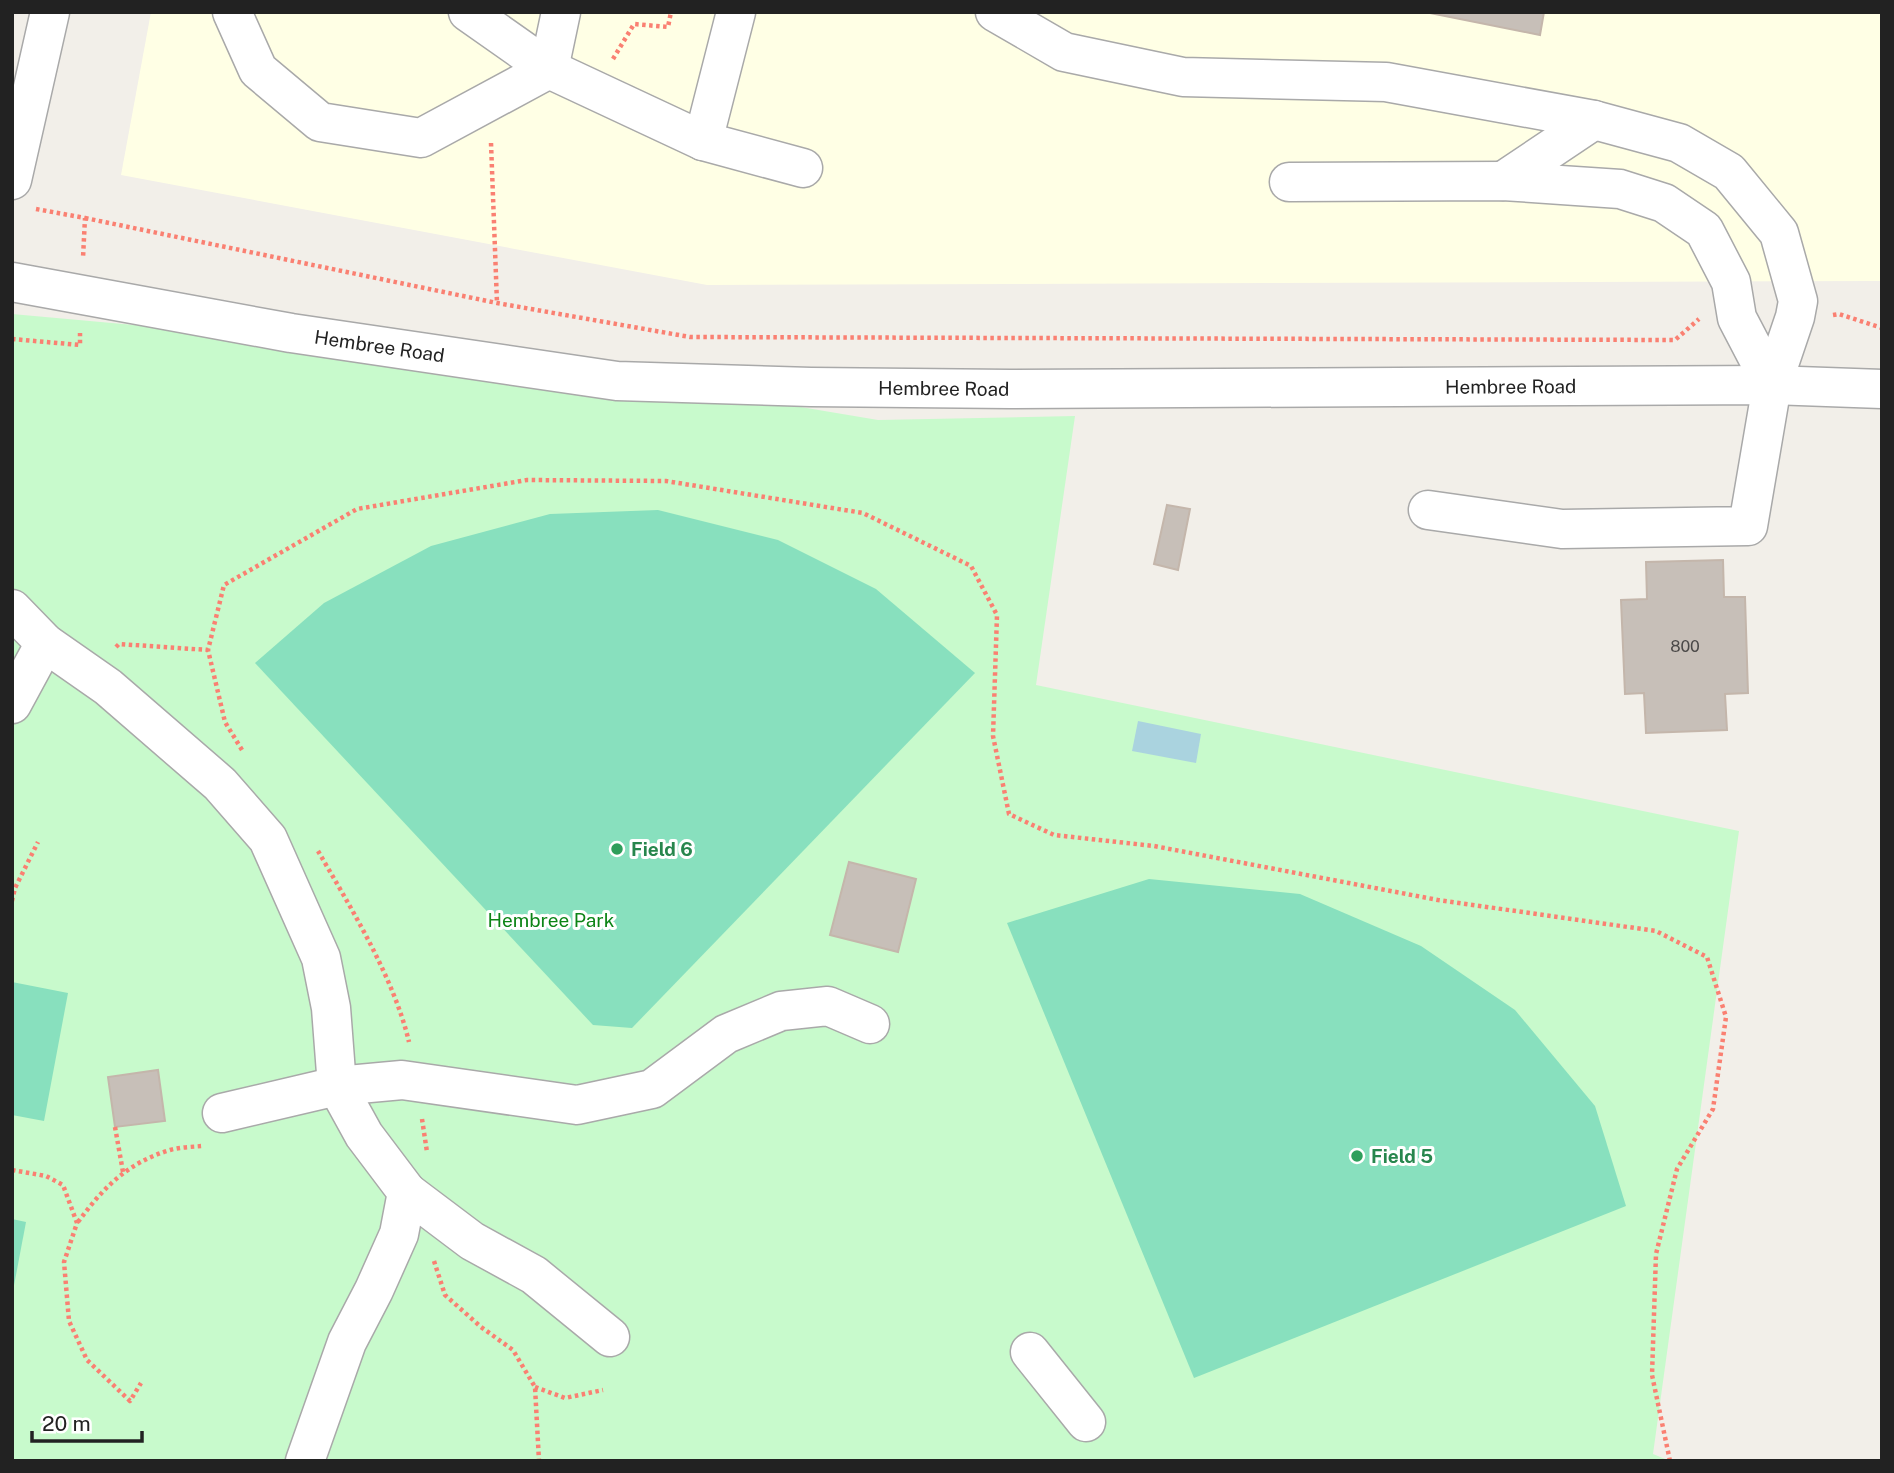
<svg xmlns="http://www.w3.org/2000/svg" width="1894" height="1473" font-family="'Public Sans',sans-serif">
<rect width="100%" height="100%" fill="#f2efe9"/>
<path fill="#ffffe5" d="M151 12H1882V281L707 285 121 175Z"/>
<path fill="#c8facc" d="M12 314 521 360 878 420 1075 416 1036 685 1739 831 1653 1454 1670 1461H12Z"/>
<g fill="#88e0be">
<path d="M658 510 778 540 876 589 975 673 632 1028 593 1025 255 663 324 603 431 546 550 514Z"/>
<path d="M1149 879 1300 894 1421 946 1515 1010 1595 1106 1626 1206 1194 1378 1007 923Z"/>
<path d="M12 982 68 993 44 1121 12 1115Z"/>
<path d="M12 1219 26 1222 12 1296Z"/>
</g>
<path fill="#aad3df" d="M1138 721 1201 734 1196 763 1132 751Z"/>
<g fill="#c7bfb8" stroke="#c4b6ab" stroke-width="2">
<path d="M1425 12H1544L1540 35Z"/>
<path d="M1167 505 1190 509 1178 570 1154 564Z"/>
<path d="M1723 560 1724 597H1745L1748 693 1725 694 1727 730 1646 733 1644 693 1625 694 1621 600 1647 599 1646 562Z"/>
<path d="M849 862 916 879 898 952 830 935Z"/>
<path d="M158 1070 165 1121 115 1127 108 1077Z"/>
</g>
<g fill="none" stroke-linecap="round" stroke-linejoin="round">
<defs>
<g id="minor">
<path d="M232 12 258 70 320 122 421 138 549 69 561 12"/>
<path d="M468 12 549 69 703 141 803 168"/>
<path d="M995 12 1064 52 1183 77 1386 82 1594 120 1679 143 1729 172 1779 233 1798 301 1795 317 1772 385 1748 526 1562 529 1428 510"/>
<path d="M703 141 736 12"/>
<path d="M12 180 50 12"/>
<path d="M1503 181 1594 120"/>
<path d="M1289 182 1503 181 1620 189 1664 203 1704 230 1731 282 1737 318 1772 385"/>
<path id="s1" d="M12 282 291 333 617 381 811 387 1010 389 1772 385 1882 389"/>
<path d="M12 609 45 643 108 687 220 784 268 839 321 958 331 1008 337 1086 364 1135 407 1192 399 1234 374 1290 347 1342 305 1461"/>
<path d="M12 704 45 643"/>
<path d="M222 1113 337 1086 402 1080 577 1105 652 1089 726 1034 781 1011 828 1006 870 1024"/>
<path d="M407 1192 472 1241 534 1275 610 1337"/>
<path d="M1030 1352 1086 1422"/>
</g>
</defs>
<use href="#minor" stroke="#a9a9a9" stroke-width="41"/>
<g stroke="#fa8072" stroke-width="4.5" stroke-dasharray="3.5 3.5" stroke-linecap="butt">
<path d="M613 59 634 24 668 27 671 12"/>
<path d="M491 143 497 303"/>
<path d="M36 209 85 218 83 258"/>
<path d="M85 218 497 303 690 337 1675 340 1699 319"/>
<path d="M1833 315 1839 314 1882 328"/>
<path d="M12 339 80 345V333"/>
<path d="M116 647 119 644 208 650"/>
<path d="M242 750 225 722 208 650 224 585 357 509 527 480 666 481 863 513 971 566 997 615 993 736 1009 814 1054 835 1154 846 1438 900 1656 931 1707 957 1726 1017 1713 1109 1677 1169 1656 1254 1652 1375 1670 1461"/>
<path d="M318 851C351 908 394 978 409 1042"/>
<path d="M12 901 15 888 38 842"/>
<path d="M422 1119 427 1152"/>
<path d="M115 1127 123 1172"/>
<path d="M12 1170 46 1176 63 1185 77 1223 64 1262 69 1321 87 1360 130 1401 141 1383"/>
<path d="M78 1222C103 1188 127 1163 170 1150 180 1147 192 1147 202 1146"/>
<path d="M434 1261 445 1295 481 1327 513 1350 535 1387 539 1461"/>
<path d="M535 1387 565 1398 603 1390"/>
</g>
<use href="#minor" stroke="#fff" stroke-width="38"/>
</g>
<g fill="#2e9e5b" stroke="#fff" stroke-width="2.5">
<circle cx="617" cy="849" r="7"/>
<circle cx="1357" cy="1156" r="7"/>
</g>
<g text-anchor="middle" dominant-baseline="central" stroke-width="6" stroke-linejoin="round" paint-order="stroke">
<g font-size="16" fill="#4b4948">
<text x="1685" y="646">800</text>
</g>
<g font-size="19" fill="#222" stroke="#fff">
<text stroke="none"><textPath href="#s1" startOffset="373">Hembree Road</textPath></text>
<text stroke="none"><textPath href="#s1" startOffset="1507">Hembree Road</textPath></text>
<text stroke="none"><textPath href="#s1" startOffset="940">Hembree Road</textPath></text>
</g>
<g font-size="19" font-weight="bold" fill="#27864d" stroke="#fff" text-anchor="start">
<text x="631" y="849">Field 6</text>
<text x="1371" y="1156">Field 5</text>
</g>
<g font-size="19" fill="#0c8416" stroke="#fff">
<text x="551" y="920">Hembree Park</text>
</g>
</g>
<rect width="1894" height="1473" fill="none" stroke="#222222" stroke-width="28"/>
<path d="M32 1431v10h110v-10" fill="none" stroke="#222222" stroke-width="3.5"/>
<text x="42" y="1431" font-size="21" fill="#222222" stroke="#ffffff" stroke-width="5" paint-order="stroke">20 m</text>
</svg>
